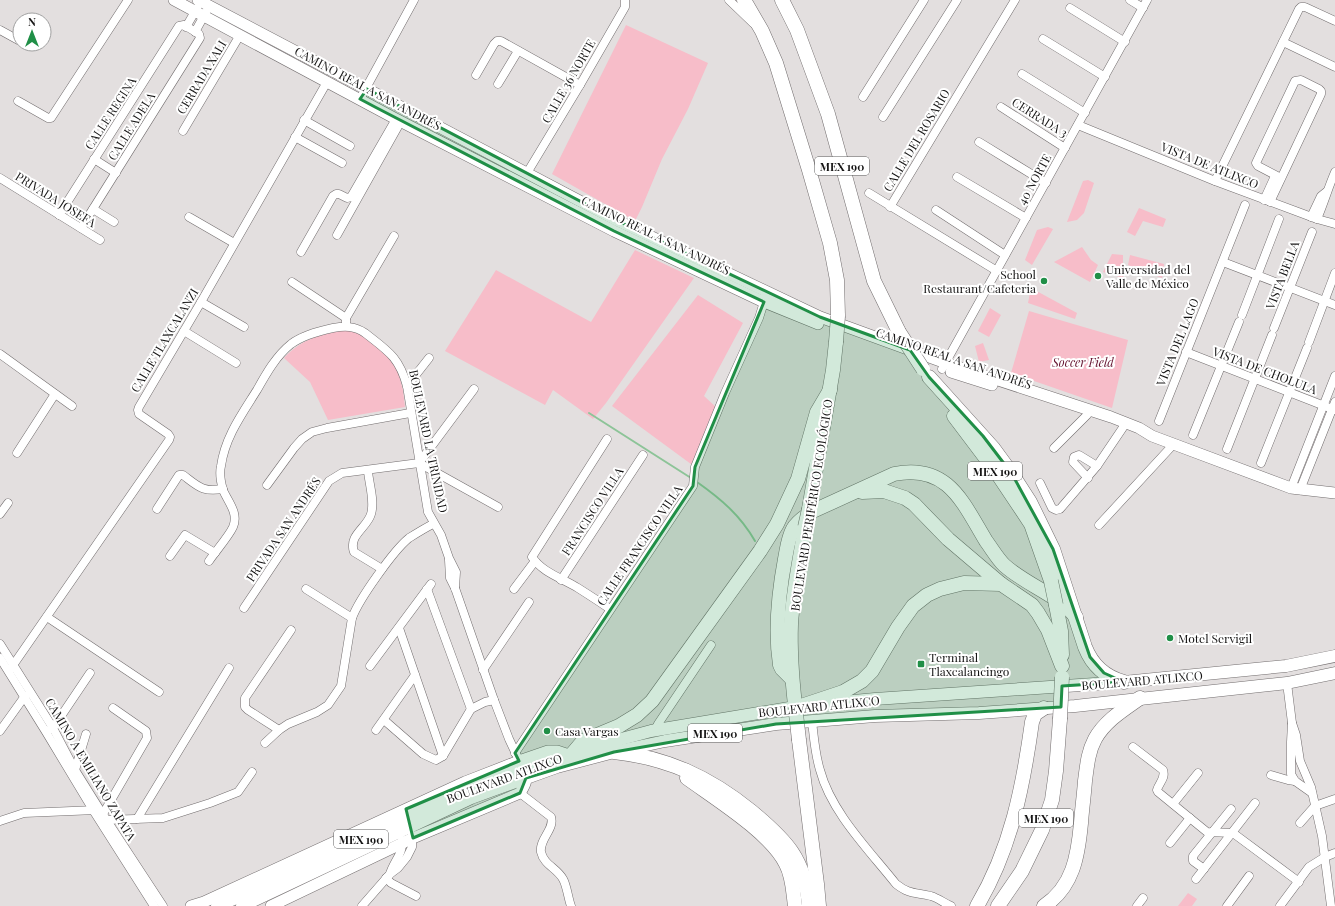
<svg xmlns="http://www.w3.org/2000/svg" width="1335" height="906" font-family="'Playfair Display',serif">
<rect width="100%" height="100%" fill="#e3dfdf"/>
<g fill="#f7bdc9">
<path d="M626 25 708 63 688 109 662 159 642 207 635 221 552 174Z"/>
<path d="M1088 180 1094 183 1084 213 1077 220 1067 222 1083 181Z"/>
<path d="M1139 208 1166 219 1163 227 1143 221 1135 236 1127 232Z"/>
<path d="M1048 227 1053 229 1032 265 1025 260 1037 230Z"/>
<path d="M1082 247 1091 260 1098 265 1090 282 1054 262Z"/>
<path d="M635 250 694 278 606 403 593 419 553 390 545 405 445 351 496 270 591 322Z"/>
<path d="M1112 254 1123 255V278L1103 272Z"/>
<path d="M1130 255 1164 264 1162 278 1128 265Z"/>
<path d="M1031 288 1077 313 1075 319 1028 303Z"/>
<path d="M698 295 743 323 704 396 718 409 695 467 612 406Z"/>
<path d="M990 308 1001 315 989 337 978 331Z"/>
<path d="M1029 311 1128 340 1112 408 1011 373Z"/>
<path d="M350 329 358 331 388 354 397 367 403 390 405 407 328 420 310 382 284 358C302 338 325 333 350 329Z"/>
<path d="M983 343 989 360 979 362 975 346Z"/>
<path d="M1188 893 1197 899 1192 906H1178Z"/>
</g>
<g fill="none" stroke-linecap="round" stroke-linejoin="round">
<g stroke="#8dc498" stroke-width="2">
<path d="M589 413 691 478"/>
<path d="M697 482C721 499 740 515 755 541"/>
</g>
<defs>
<g id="street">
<path d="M729 0 753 23"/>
<path d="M1130 0 1143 8"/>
<path d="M1070 8 1125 42"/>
<path d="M186 27 197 8"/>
<path d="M0 30 20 41"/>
<path d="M195 32 206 12"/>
<path d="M1043 39 1105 77"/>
<path d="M1283 42 1335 67"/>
<path d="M25 44H26"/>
<path d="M1022 74 1085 113"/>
<path d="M476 75 494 44 497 41H501L580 85"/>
<path d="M498 84 518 51"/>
<path d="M863 97 924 0"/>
<path d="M360 99 414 0"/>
<path d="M18 101 48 118H51L128 0"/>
<path d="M1001 107 1065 148"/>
<path d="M883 117 957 0"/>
<path d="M304 120 350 146"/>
<path d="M1078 125 1215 181 1317 219 1335 224"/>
<path d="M183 131 240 35"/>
<path d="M295 137 342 163"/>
<path d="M979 142 1046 183"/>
<path d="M94 159 116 173"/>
<path d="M527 173 580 85 625 7V0"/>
<path d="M957 177 1026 218"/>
<path d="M0 178 100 240"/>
<path d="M1215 181 1299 9 1301 7H1305L1335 21"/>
<path d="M869 193 997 271"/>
<path d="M1264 200 1275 176"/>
<path d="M1270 202 1321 94V91L1319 89 1301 80 1295 81 1256 163 1258 166 1281 178"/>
<path d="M890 207 1015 0"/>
<path d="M93 209 114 222"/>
<path d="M936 210 1005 255"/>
<path d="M59 215 179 26 184 25 199 34 200 38 81 228"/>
<path d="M189 217 234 243"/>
<path d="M1311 217 1321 196 1326 192"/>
<path d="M1317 219C1324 203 1328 188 1335 172"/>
<path d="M337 235 401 121"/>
<path d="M301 252 333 196 336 194H339L347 198 351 197 396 119"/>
<path d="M1223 262 1335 305"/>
<path d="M292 282 346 318V324"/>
<path d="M201 302 244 327"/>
<path d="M1242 315 1279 219"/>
<path d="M346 318 394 236"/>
<path d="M1274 328 1312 232"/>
<path d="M184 331 236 363"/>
<path d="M1309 342 1335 273"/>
<path d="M1186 352 1335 410"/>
<path d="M0 354 72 406"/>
<path d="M942 369 1147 0"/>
<path d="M407 386 429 358"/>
<path d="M1159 421 1245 205"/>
<path d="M1193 435 1239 322"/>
<path d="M607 439 532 557C543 573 562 578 578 588 589 595 600 602 610 609"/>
<path d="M1054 448 1087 415"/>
<path d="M1227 449 1272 335"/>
<path d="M17 453 55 394"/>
<path d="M419 463 474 389"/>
<path d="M419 463 498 507"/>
<path d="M1261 463 1307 348"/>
<path d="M368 471C369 484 375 501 371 514 367 528 348 535 354 552L382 569"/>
<path d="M1088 478 1073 462 1074 457 1079 455 1097 466"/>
<path d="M1040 483 1052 508 1056 510 1060 509 1097 466 1126 423"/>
<path d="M267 485 294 448 302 439 312 432 327 428 410 413"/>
<path d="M1291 488 1335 376"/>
<path d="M1300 490 1335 402"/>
<path d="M157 509 179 475H183C199 487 202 492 223 489"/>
<path d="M0 514 8 503"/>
<path d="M1099 525 1171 447 1174 444"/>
<path d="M170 556 185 535 215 553"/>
<path d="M449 560 450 578 455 588 494 700 509 739 517 756"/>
<path d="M209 561C215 552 229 536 233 527 239 513 228 502 223 490 221 483 219 474 221 466 225 437 242 414 257 390 266 374 276 356 291 344 303 335 319 331 333 328 345 326 355 326 365 333 388 351 399 357 407 386L428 512 441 535 449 558 456 572 455 588"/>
<path d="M561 580 643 455"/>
<path d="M306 589 352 618"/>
<path d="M427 589 471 709"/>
<path d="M514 589 535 561"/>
<path d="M244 608 329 481 342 473 419 463"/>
<path d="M47 617 159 692"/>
<path d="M399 628 443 756"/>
<path d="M0 644 53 728 75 770 100 810 163 906"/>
<path d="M0 658 46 732 93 810 154 906"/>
<path d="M370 666 431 584"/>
<path d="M483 670 529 602"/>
<path d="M9 671 169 440 170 437 168 434 139 414 138 410 139 407 201 302 327 82"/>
<path d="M1287 683 1292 723 1291 742V774L1295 781 1312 793"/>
<path d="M384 720 423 754 436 760 443 756 471 709 485 702 494 700"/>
<path d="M812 721C814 738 815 754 820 770 831 812 869 850 896 884 910 895 915 892 931 896 938 898 944 903 951 906"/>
<path d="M1292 723 1296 735 1300 761 1311 787 1322 836 1331 906"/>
<path d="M49 730 53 728 90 673"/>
<path d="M279 730 248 710 245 707V698L291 630"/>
<path d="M376 730 415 675"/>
<path d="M655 730 658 724 711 645"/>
<path d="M0 731 25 696"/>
<path d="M265 743 279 730 288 724 317 712 328 705 341 686 352 618C359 599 394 550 409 538 417 533 425 528 433 524"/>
<path d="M1133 747 1163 770C1166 778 1159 783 1157 790L1158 792 1207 832 1233 833 1299 882"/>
<path d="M515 753 693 486 695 467 725 393 759 318 764 302V298"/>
<path d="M75 770 86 734"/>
<path d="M1271 775 1288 780 1295 781"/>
<path d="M520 793 551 817C555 829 539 839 541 852 544 865 557 868 563 879 567 886 568 898 571 906"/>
<path d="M1173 804 1198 773"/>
<path d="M103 814 147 738 146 731 113 708"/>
<path d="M137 819 229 668"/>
<path d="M106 820 163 818 210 803 238 792 252 772"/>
<path d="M0 821 24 813 96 810"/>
<path d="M1300 823 1315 806 1335 799"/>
<path d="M1170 843 1190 818"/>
<path d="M1204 869 1193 861V856L1231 809"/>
<path d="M390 874C393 862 404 853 402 840"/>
<path d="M386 878 391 883 416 896"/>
<path d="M1196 879 1255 803"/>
<path d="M362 906 390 874 398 868 407 857 412 847V835"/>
<path d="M1137 906 1143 898"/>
<path d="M1227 906 1249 876"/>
<path d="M1280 906 1309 867 1325 857 1335 853"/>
</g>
<g id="secondary">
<path d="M174 0 396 119 614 231 764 302 818 324"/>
<path d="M198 0 614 219 820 317 946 363 1111 417 1139 428 1152 436 1291 488 1335 493"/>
<path d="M951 372 992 385"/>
<path d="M191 906 204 902 465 782 519 761 548 751H557L569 755"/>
<path d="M271 906 413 838 520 793C525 785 528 780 524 771"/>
</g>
<g id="primary">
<path d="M217 906 246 894 398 820 467 789 599 745 651 731 801 706 875 699 1124 682 1286 666 1335 656"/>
<path d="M242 906 471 798 557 767 614 752 665 741 776 724 875 716 979 713 1075 706 1287 683 1335 673"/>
</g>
<g id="highway">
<path d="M744 0 762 31 776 63 809 170 830 243 837 280 838 316"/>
<path d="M782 0 797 30 828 114 874 281 899 332"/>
<path d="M929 377 993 448 1012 474 1030 502 1053 549 1085 647C1092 665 1105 677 1124 682"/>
<path d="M954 416 997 473 1031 524 1051 581"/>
<path d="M862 492 884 491 905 498 914 504 948 539 1001 584"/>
<path d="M809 509 833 370 836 342"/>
<path d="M1056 605 1061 631 1062 655"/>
<path d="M792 679 782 669 780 665C775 632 779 591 785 559 787 549 788 538 793 529 797 521 806 516 813 511L894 474C948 463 963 503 986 541 992 549 997 558 1004 565 1026 585 1057 594 1076 617"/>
<path d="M795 705C792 678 790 651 791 624 793 592 800 559 805 527"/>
<path d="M801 706 843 692 862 681 872 671 898 627 913 606 927 595 940 589 964 583 1001 584 1032 605 1038 613 1048 630 1062 666"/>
<path d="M799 740 817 884 819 906"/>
<path d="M614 752C668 758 709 777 751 811 786 840 805 859 809 906"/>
<path d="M572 754 583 741 619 726 637 715 652 701 760 551 777 524 798 479 817 412 830 390"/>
<path d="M687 778C716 799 771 833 786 864 793 877 793 892 795 906"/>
<path d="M977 906C1011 849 1023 787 1032 722L1035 714 1044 708"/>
<path d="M998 906 1022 871 1042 830 1052 800 1056 771 1060 719"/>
<path d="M1044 906C1073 887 1078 856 1081 823 1082 809 1084 795 1085 781 1087 766 1088 752 1095 739 1105 721 1123 710 1140 698"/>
</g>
</defs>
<use href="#street" stroke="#726d6e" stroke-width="9"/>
<use href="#secondary" stroke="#726d6e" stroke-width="12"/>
<use href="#primary" stroke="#726d6e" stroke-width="13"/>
<use href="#highway" stroke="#726d6e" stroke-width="15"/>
<use href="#street" stroke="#fff" stroke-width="8"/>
<use href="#secondary" stroke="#fff" stroke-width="11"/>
<use href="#primary" stroke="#fff" stroke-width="12"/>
<use href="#highway" stroke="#fff" stroke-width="14"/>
<defs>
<g id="highway-bridge">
<path d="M899 332 923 369"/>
<path d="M836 342 838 316"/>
<path d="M805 527 809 509"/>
<path d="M1051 581 1056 605"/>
<path d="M795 705 799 740"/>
<path d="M1060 719 1062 677"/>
</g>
</defs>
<use href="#highway-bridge" stroke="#726d6e" stroke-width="15" stroke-linecap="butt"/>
<use href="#highway-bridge" stroke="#fff" stroke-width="14"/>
</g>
<path fill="#208f47" fill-opacity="0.2" stroke="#208f47" stroke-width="3" stroke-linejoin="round" d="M367 89 614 219 820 317 910 350 929 377 983 436 1012 474 1053 549 1090 657 1104 673 1124 682 1062 686 1061 707 776 724 614 752 526 778 520 793 413 838 406 809 519 761 515 753 693 486 695 467 764 302 614 231 375 107 360 99Z"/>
<g fill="#208f47" stroke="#fff" stroke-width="1.5">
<circle cx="1098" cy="276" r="4"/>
<circle cx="1044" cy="281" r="4"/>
<circle cx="1170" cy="638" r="4"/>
<rect x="917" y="660" width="8" height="8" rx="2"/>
<circle cx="547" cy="731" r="4"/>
</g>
<g text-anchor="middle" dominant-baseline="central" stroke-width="4" stroke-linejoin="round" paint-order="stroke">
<g fill="#fff" stroke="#5b5a5a" stroke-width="1">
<rect x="815" y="157" width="54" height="18" rx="3"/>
<rect x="968" y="462" width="54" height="18" rx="3"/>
<rect x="688" y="724" width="54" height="18" rx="3"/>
<rect x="1019" y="809" width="54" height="18" rx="3"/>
<rect x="334" y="830" width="54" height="18" rx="3"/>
</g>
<g font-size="11" font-weight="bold" fill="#151414">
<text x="842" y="166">MEX 190</text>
<text x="995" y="471">MEX 190</text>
<text x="715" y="733">MEX 190</text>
<text x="1046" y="818">MEX 190</text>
<text x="361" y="839">MEX 190</text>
</g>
<g font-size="12" fill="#151414" stroke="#fff">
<text transform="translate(201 77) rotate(-59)">CERRADA XALI</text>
<text transform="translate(568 81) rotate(-60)">CALLE 36 NORTE</text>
<text transform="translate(368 88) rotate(28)">CAMINO REAL A SAN ANDRÉS</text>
<text transform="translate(110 113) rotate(-57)">CALLE REGINA</text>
<text transform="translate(1040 117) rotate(32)">CERRADA 3</text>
<text transform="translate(131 126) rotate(-58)">CALLE ADELA</text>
<text transform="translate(916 140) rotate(-59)">CALLE DEL ROSARIO</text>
<text transform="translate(1210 165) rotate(22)">VISTA DE ATLIXCO</text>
<text transform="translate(1034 179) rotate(-61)">40 NORTE</text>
<text transform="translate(56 199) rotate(32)">PRIVADA JOSEFA</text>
<text transform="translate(656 235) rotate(26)">CAMINO REAL A SAN ANDRÉS</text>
<text transform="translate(1282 275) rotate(-69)">VISTA BELLA</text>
<text transform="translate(164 340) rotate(-59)">CALLE TLAXCALANZI</text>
<text transform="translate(1177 342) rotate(-68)">VISTA DEL LAGO</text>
<text transform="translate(954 358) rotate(19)">CAMINO REAL A SAN ANDRÉS</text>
<text transform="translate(1265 370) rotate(21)">VISTA DE CHOLULA</text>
<text transform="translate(429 441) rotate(78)">BOULEVARD LA TRINIDAD</text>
<text transform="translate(811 505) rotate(-81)">BOULEVARD PERIFÉRICO ECOLÓGICO</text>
<text transform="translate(592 511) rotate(-57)">FRANCISCO VILLA</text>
<text transform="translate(283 529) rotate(-56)">PRIVADA SAN ANDRÉS</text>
<text transform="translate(639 545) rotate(-56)">CALLE FRANCISCO VILLA</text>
<text transform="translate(1142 680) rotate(-5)">BOULEVARD ATLIXCO</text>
<text transform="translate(819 706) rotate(-6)">BOULEVARD ATLIXCO</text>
<text transform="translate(91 769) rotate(59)">CAMINO A EMILIANO ZAPATA</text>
<text transform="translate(504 778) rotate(-20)">BOULEVARD ATLIXCO</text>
</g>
<g font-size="12" fill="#151414" stroke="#fff" text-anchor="start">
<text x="1106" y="269">Universidad del<tspan x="1106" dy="14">Valle de México</tspan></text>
<text x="1036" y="274" text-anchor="end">School<tspan x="1036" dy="14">Restaurant/Cafeteria</tspan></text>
<text x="1178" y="638">Motel Servigil</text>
<text x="929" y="657">Terminal<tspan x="929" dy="14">Tlaxcalancingo</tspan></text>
<text x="555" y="731">Casa Vargas</text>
</g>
<g font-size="12" font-style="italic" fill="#63122e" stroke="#fff">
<text x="1083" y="362">Soccer Field</text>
</g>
</g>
<g transform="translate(32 32)"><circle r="19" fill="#ffffff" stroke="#a1a1a1"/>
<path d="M0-3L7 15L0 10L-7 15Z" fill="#208f47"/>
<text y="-6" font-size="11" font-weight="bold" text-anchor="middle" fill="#151414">N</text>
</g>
</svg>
